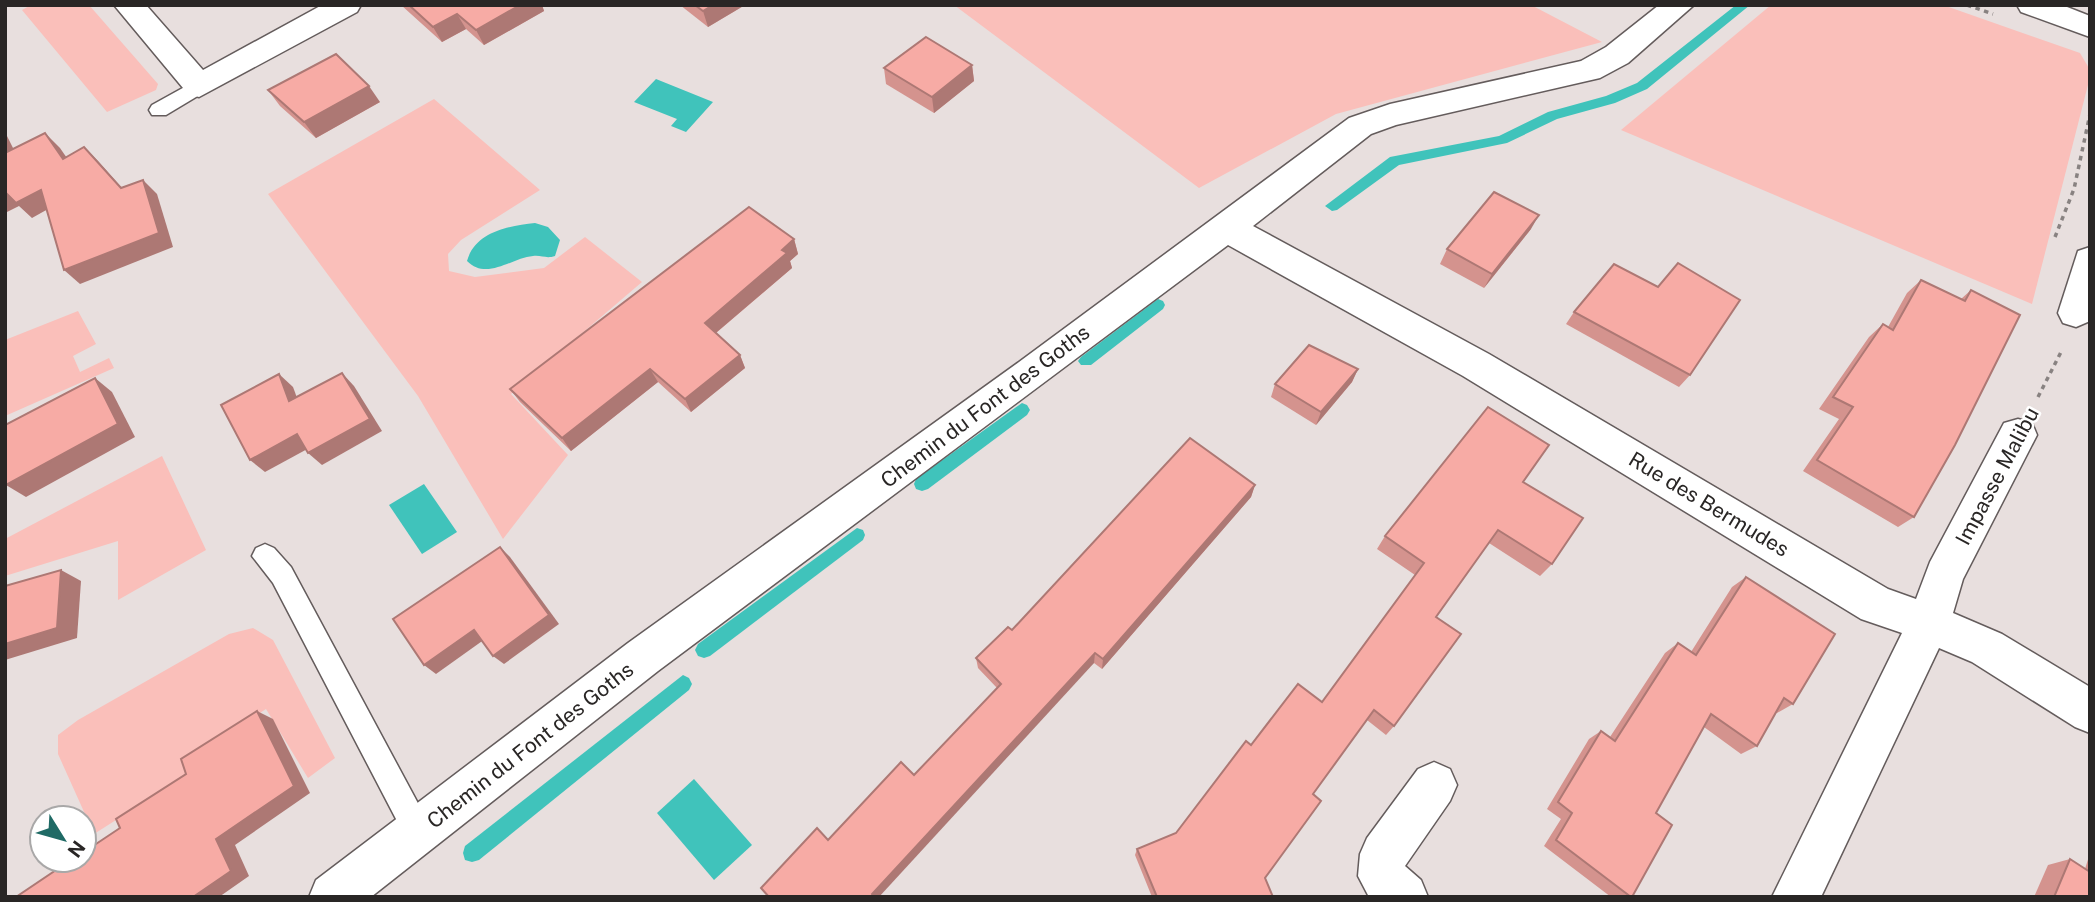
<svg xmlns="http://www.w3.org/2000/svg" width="2095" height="902" font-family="'Public Sans',sans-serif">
<rect width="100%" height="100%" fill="#e8dfde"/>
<g fill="#fabfba">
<path d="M31 5H89L158 84 156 90 107 112 22 10Z"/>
<path d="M954 5H1531L1602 42 1336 114 1199 188Z"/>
<path d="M1771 5H1943L2080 53 2090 70V77L2032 304 1621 130Z"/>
<path d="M434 99 540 190 461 240 448 254 449 271 475 277 544 268 585 237 642 282 511 394 568 455 503 539 418 396 268 194Z"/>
<path d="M78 311 96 344 73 356 80 372 109 358 114 368 5 416V340Z"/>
<path d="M162 456 206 550 118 600V541L5 576V539Z"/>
<path d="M253 628 273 640 335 758 308 778 266 709 186 760 190 773 94 834 58 754V735L78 720 229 634Z"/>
</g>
<g fill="#40c3bb">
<path d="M656 79 713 102 686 132 671 126 677 119 634 102Z"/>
<path d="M535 223 548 227 560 240 555 256C546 259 542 255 533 256 511 258 487 281 467 261 475 232 508 226 535 223Z"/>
<path d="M424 484 457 532 422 554 389 505Z"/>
<path d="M694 779 752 845 714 880 657 813Z"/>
</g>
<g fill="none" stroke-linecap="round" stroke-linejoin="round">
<g fill="#40c3bb" fill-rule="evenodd">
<path d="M1736 5H1750L1647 89 1615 103 1557 119 1507 143 1399 165 1337 210 1332 211 1325 206 1390 157 1499 136 1548 112 1606 96 1637 83Z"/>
<path d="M1158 299 1163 301 1165 305 1163 309 1091 365H1081L1078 361 1081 357Z"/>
<path d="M1022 403 1027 405 1030 410 1027 415 928 489 922 491 916 489 914 484 916 479Z"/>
<path d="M857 528 863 530 865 535 863 540 710 656 704 658 698 656 695 650 698 644Z"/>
<path d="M683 675 689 678 692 684 689 690 479 860 472 862 465 860 463 853 465 846Z"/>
</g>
<defs>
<g id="lane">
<path d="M199 79 206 81 209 86 206 91 166 115H152L149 110 152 105Z"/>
<path d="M265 544 274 548 291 567 428 822 433 832 428 842 418 847 408 842 273 583 252 556 256 548Z"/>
</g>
<g id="street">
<path d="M114 5H146L203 70 322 5H361L357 12 199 97 188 94Z"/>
<path d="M1659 5H1694L1628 63 1600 78 1396 125 1371 134 1253 226 1489 354 1888 589 1916 599 1930 562 2004 423 2018 419 2032 423 2037 435 1963 579 1953 613 2002 634 2090 687V733L2075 727 1972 662 1939 648 1821 897H1772L1902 633 1861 619 1463 376 1228 245 658 671 371 897H309L316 880 628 643 1019 362 1349 118 1390 104 1581 61 1606 47Z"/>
<path d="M2017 5H2062L2090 16V37L2021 12Z"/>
<path d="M2090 247V321L2076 327 2063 323 2058 313 2078 251Z"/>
<path d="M1434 762 1450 769 1457 785 1450 801 1405 866 1421 880 1428 897H1369L1358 876 1360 854 1367 838 1418 769Z"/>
</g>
</defs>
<use href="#lane" stroke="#645c5c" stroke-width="3"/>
<use href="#street" stroke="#645c5c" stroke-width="3"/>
<g stroke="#888281" stroke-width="3.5" stroke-dasharray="4.5 4.5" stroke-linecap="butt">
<path d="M1967 5 1993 14"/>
<path d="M2055 237 2074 189 2090 114"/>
<path d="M2038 397 2061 352"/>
</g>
<use href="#lane" fill="#fff" fill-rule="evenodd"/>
<use href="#street" fill="#fff" fill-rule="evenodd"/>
</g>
<g fill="#d4938e">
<path d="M401 5H542L544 11 484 45 466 29 442 42Z"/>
<path d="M680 5H745L708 27Z"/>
<path d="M972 65 974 81 934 113 886 84 884 68Z"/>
<path d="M268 90 380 102 316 138 280 106Z"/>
<path d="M1531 229 1484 288 1440 264 1447 249Z"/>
<path d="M794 239 798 254 790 261 792 268 716 333 740 355 745 368 691 412 658 382 571 451 520 402 510 389Z"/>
<path d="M1921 280 1961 299 1971 290 1914 517 1898 527 1803 471 1839 419 1819 409 1869 337 1883 324 1888 327 1907 293Z"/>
<path d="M1574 312 1690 375 1679 387 1566 324Z"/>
<path d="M1358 369 1352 382 1316 425 1271 397 1275 384Z"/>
<path d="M1523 482 1552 564 1540 576 1489 543 1436 617 1394 726 1386 735 1367 720 1313 794 1265 878 1273 897H1152L1135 855 1137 849 1176 833 1251 745 1322 702 1415 575 1377 549 1385 536Z"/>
<path d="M1255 485 1251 497 1102 669 1094 663 828 840 914 775 997 688 978 668 976 658 1012 630Z"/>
<path d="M1746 577 1793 704 1777 713 1776 712 1757 746 1741 754 1704 727 1656 813 1632 897H1611L1544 846 1561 819 1547 809 1589 739 1601 731 1610 737 1665 653 1678 643 1691 652 1732 587Z"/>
<path d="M2090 853V897H2034L2048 865 2070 859 2085 869Z"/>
</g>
<g fill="#ad7874">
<path d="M520 5H542L544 11 484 45 476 30Z"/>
<path d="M713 5H745L708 27 703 11Z"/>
<path d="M457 14 466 29 442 42 433 27Z"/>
<path d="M972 65 974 81 934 113 932 97Z"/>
<path d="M369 86 380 102 316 138 304 122Z"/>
<path d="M5 132 22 166 7 152 5 149Z"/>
<path d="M45 133 60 148 78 174 63 159Z"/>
<path d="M84 147 98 161 135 203 121 188Z"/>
<path d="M143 180 157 194 173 247 80 284 64 270Z"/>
<path d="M41 190 57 204 32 218 19 206 5 213V192Z"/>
<path d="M1539 215 1531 229 1484 288 1492 274Z"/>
<path d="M794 239 798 254 790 261 792 268 711 337 705 323Z"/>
<path d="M740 355 745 368 691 412 685 399Z"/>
<path d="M650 369 658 382 571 451 562 438Z"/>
<path d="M1358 369 1352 382 1316 425 1321 412Z"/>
<path d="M342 373 354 386 382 431 322 465 308 453Z"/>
<path d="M279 374 293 387 303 414 289 401Z"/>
<path d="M95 378 112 392 135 437 26 497 6 485Z"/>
<path d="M297 434 311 447 265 472 250 460Z"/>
<path d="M1255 485 1251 497 1102 669 1103 659Z"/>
<path d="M500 547 510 557 559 624 504 664 493 656Z"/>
<path d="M61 570 81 581 77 638 5 660V644Z"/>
<path d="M474 630 485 639 436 674 424 665Z"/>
<path d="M1095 653 1094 663 879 897H874L872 894Z"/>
<path d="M257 711 273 719 310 793 235 845 249 876 219 897H193L216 839Z"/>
</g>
<g fill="#f7aba5" stroke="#ad7874" stroke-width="2">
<path d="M409 5H520L476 30 457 14 433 27Z"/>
<path d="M695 5H713L703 11Z"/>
<path d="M926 37 972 65 932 97 884 68Z"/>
<path d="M336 54 369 86 304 122 268 90Z"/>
<path d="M45 133 63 159 84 147 121 188 143 180 159 233 64 270 41 190 16 203 5 192V149L7 152Z"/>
<path d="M1494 192 1539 215 1492 274 1447 249Z"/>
<path d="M749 207 794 239 782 250 787 253 705 323 740 355 685 399 650 369 562 438 510 389Z"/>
<path d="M1678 263 1740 300 1690 375 1574 312 1614 264 1658 287Z"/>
<path d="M1921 280 1965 301 1971 290 2020 315 1955 445 1914 517 1817 460 1853 407 1833 397 1883 324 1893 330Z"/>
<path d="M1309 345 1358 369 1321 412 1275 384Z"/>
<path d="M342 373 370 419 308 453 297 434 250 460 221 405 279 374 289 401Z"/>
<path d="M95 378 118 424 6 485 5 483V425Z"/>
<path d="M1488 407 1549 445 1523 482 1583 518 1552 564 1498 530 1436 617 1461 634 1394 726 1374 710 1313 794 1321 801 1265 878 1273 897H1157L1137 849 1176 833 1246 741 1251 745 1298 684 1322 702 1424 563 1385 536Z"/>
<path d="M1190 438 1255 485 1103 659 1095 653 872 894 874 897H769L761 888 817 828 828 840 901 762 914 775 1001 684 976 658 1008 627 1012 630Z"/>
<path d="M500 547 549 615 493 656 474 630 424 665 393 619Z"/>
<path d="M61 570 57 628 5 644V586Z"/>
<path d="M1746 577 1835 634 1793 704 1784 698 1757 746 1711 714 1656 813 1672 825 1632 897H1631L1556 840 1572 813 1558 802 1601 731 1615 741 1678 643 1696 655Z"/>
<path d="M257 711 294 786 216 839 231 871 193 897H16L71 860H84V852L120 828 116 819 186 774 181 759Z"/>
<path d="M2070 859 2090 872V897H2054Z"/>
</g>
<g text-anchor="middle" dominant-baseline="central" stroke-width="5" stroke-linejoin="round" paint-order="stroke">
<g font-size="21" fill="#292625" stroke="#fff">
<text transform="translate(985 406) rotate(-37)">Chemin du Font des Goths</text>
<text transform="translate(1997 476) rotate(-62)">Impasse Malibu</text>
<text transform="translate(1709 504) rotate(31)">Rue des Bermudes</text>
<text transform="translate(530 745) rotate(-38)">Chemin du Font des Goths</text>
</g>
</g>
<rect width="2095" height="902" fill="none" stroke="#292625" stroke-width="14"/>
<g transform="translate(63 839) rotate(127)"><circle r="33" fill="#ffffff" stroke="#a9a8a8" stroke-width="2"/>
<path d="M0-5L12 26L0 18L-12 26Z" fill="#1f6a65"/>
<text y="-10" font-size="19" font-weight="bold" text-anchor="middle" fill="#292625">N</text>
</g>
</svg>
